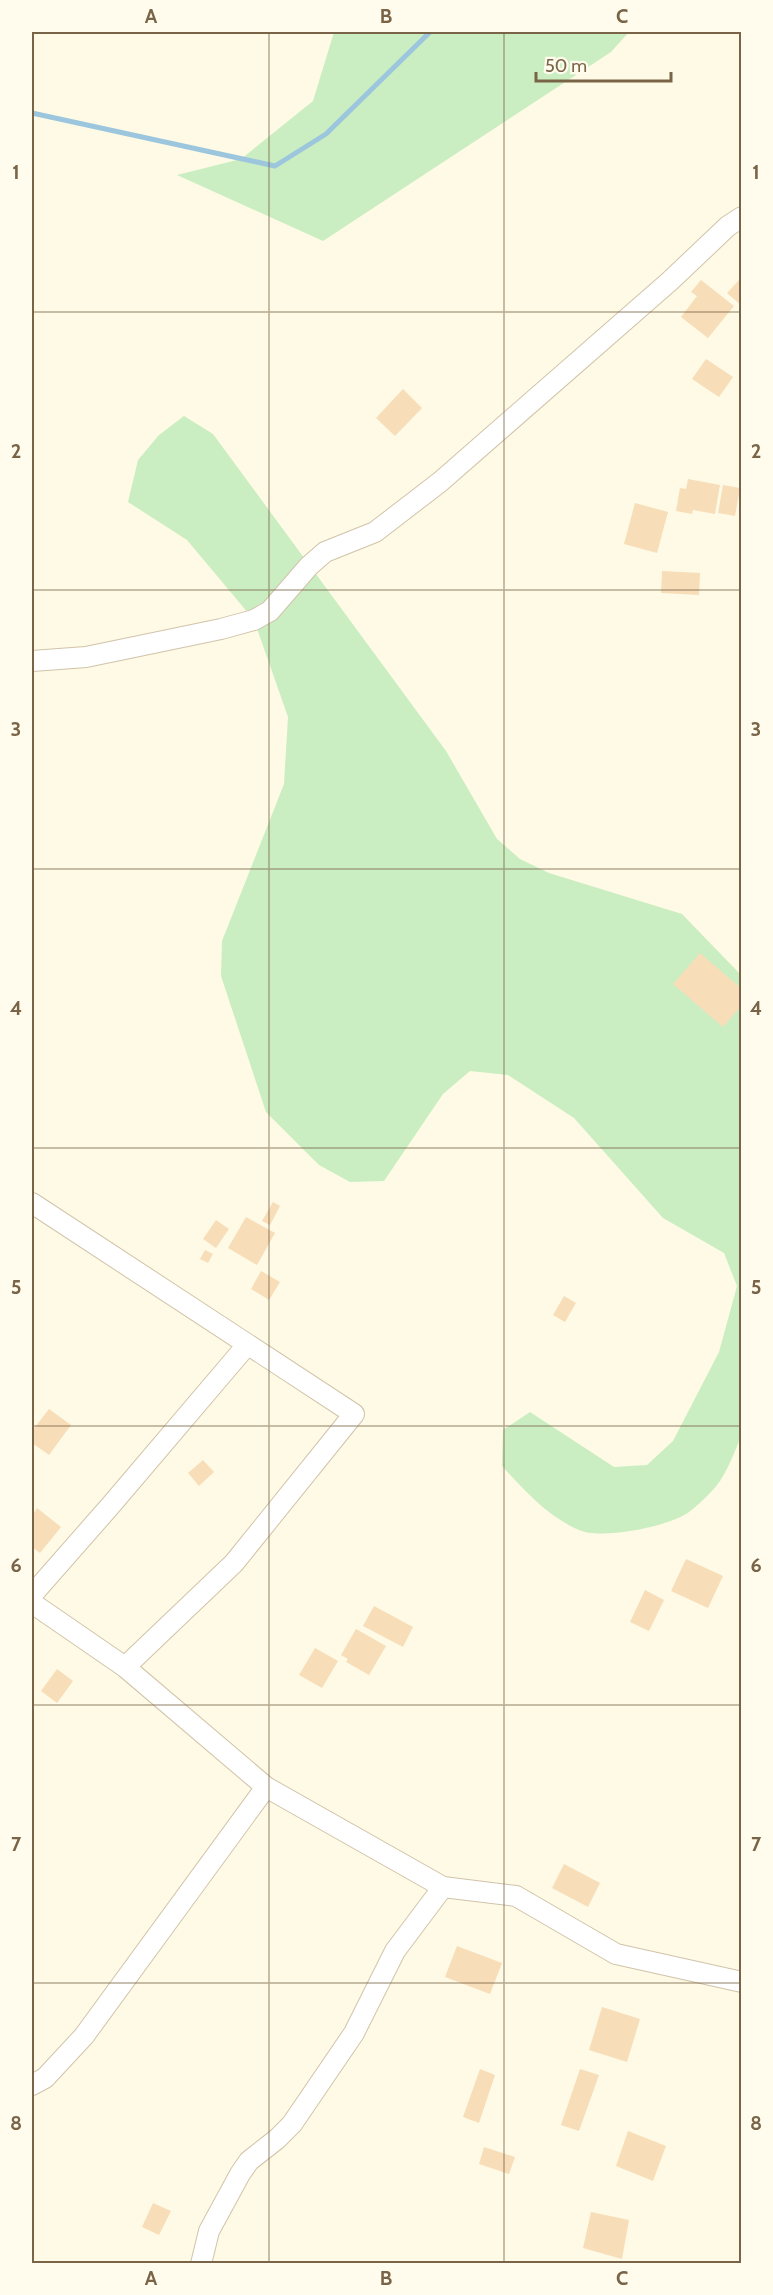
<svg xmlns="http://www.w3.org/2000/svg" width="773" height="2295" font-family="Cabin,sans-serif">
<rect width="100%" height="100%" fill="#fefae5"/>
<g fill="#caeec1">
<path d="M334 32H629L611 52 323 241 177 175 241 159 313 101Z"/>
<path d="M184 416 213 434 446 751 497 839 520 859 549 873 682 914 741 975V1437C733 1455 725 1479 710 1493 703 1500 694 1509 686 1514 665 1527 601 1540 579 1530 548 1517 524 1490 502 1466L503 1430 530 1412 614 1467 647 1465 673 1441 719 1352 737 1286 724 1253 663 1218 574 1118 508 1075 470 1071 443 1094 384 1181 350 1182 319 1165 266 1112 221 976 222 941 284 784 288 717 254 620 187 540 128 502 138 460 159 435Z"/>
</g>
<g fill="none" stroke-linecap="round" stroke-linejoin="round">
<path stroke="#9cc6dd" stroke-width="5" d="M32 113 275 166 326 134 430 32"/>
</g>
<g fill="#f7deb9">
<path d="M701 280 734 306 708 338 681 317 697 296 691 292Z"/>
<path d="M739 280 742 282V306L727 293Z"/>
<path d="M706 359 733 377 719 397 692 379Z"/>
<path d="M403 389 422 408 395 436 376 418Z"/>
<path d="M688 479 720 485 715 514 693 510 692 514 676 511 680 488 686 489Z"/>
<path d="M723 485 740 488 735 516 718 513Z"/>
<path d="M635 503 668 512 657 553 624 544Z"/>
<path d="M662 571 700 573 699 595 661 593Z"/>
<path d="M700 953 742 989V1005L723 1027 673 984Z"/>
<path d="M273 1202 280 1206 270 1225 262 1221Z"/>
<path d="M246 1217 275 1233 257 1265 228 1248Z"/>
<path d="M216 1220 229 1229 216 1248 203 1239Z"/>
<path d="M205 1250 213 1254 208 1263 200 1259Z"/>
<path d="M261 1271 280 1282 269 1300 251 1289Z"/>
<path d="M564 1296 576 1303 565 1322 553 1315Z"/>
<path d="M49 1409 71 1425 49 1455 32 1443V1431Z"/>
<path d="M203 1460 214 1472 199 1486 188 1473Z"/>
<path d="M37 1508 61 1527 40 1553 32 1547V1516Z"/>
<path d="M686 1559 723 1576 708 1608 671 1591Z"/>
<path d="M645 1590 664 1600 649 1631 630 1622Z"/>
<path d="M374 1606 413 1627 403 1647 363 1626Z"/>
<path d="M356 1629 386 1646 369 1675 346 1662 348 1659 341 1655Z"/>
<path d="M315 1648 338 1661 322 1688 299 1675Z"/>
<path d="M57 1669 73 1681 57 1703 41 1691Z"/>
<path d="M564 1864 600 1883 588 1907 552 1888Z"/>
<path d="M457 1946 502 1963 490 1994 445 1977Z"/>
<path d="M602 2007 640 2019 627 2062 589 2050Z"/>
<path d="M480 2069 495 2075 479 2123 463 2117Z"/>
<path d="M580 2069 599 2075 579 2131 561 2125Z"/>
<path d="M628 2131 666 2146 653 2181 616 2166Z"/>
<path d="M484 2147 515 2157 509 2174 479 2164Z"/>
<path d="M153 2203 171 2211 159 2235 142 2227Z"/>
<path d="M591 2212 629 2220 622 2259 583 2248Z"/>
</g>
<g fill="none" stroke-linecap="round" stroke-linejoin="round">
<defs>
<g id="minor">
<path d="M32 661 86 657 221 629 254 620 270 611 309 566 325 552 375 532 440 482 670 281 728 226 742 217"/>
<path d="M32 1203 354 1414 234 1563 125 1667"/>
<path d="M32 1595 111 1505 247 1345"/>
<path d="M32 1603 125 1667 266 1787 443 1887 516 1896 616 1954 742 1982"/>
<path d="M32 2085 45 2078 84 2036 266 1787"/>
<path d="M201 2264 209 2231 240 2174 249 2161 277 2139 292 2124 354 2033 395 1951 443 1887"/>
</g>
</defs>
<use href="#minor" stroke="#d1c3a9" stroke-width="22"/>
<use href="#minor" stroke="#fff" stroke-width="20"/>
</g>
<path fill="none" stroke="#7a6447" stroke-width="1.5" stroke-opacity="0.55" d="M269 32V2264M504 32V2264M32 312H742M32 590H742M32 869H742M32 1148H742M32 1426H742M32 1705H742M32 1983H742"/>
<rect width="773" height="2295" fill="none" stroke="#fffced" stroke-width="66"/>
<path d="M536 72v9h135v-9" fill="none" stroke="#7a6447" stroke-width="3"/>
<text x="545" y="72" font-size="18" fill="#7a6447" stroke="#fffced" stroke-width="4.5" paint-order="stroke">50 m</text>
<rect x="33" y="33" width="707" height="2229" fill="none" stroke="#7a6447" stroke-width="2"/>
<g font-size="20" text-anchor="middle" font-weight="bold" fill="#7a6447">
<text x="151" y="23">A</text>
<text x="386" y="23">B</text>
<text x="622" y="23">C</text>
<text x="16" y="179">1</text>
<text x="756" y="179">1</text>
<text x="16" y="458">2</text>
<text x="756" y="458">2</text>
<text x="16" y="736">3</text>
<text x="756" y="736">3</text>
<text x="16" y="1015">4</text>
<text x="756" y="1015">4</text>
<text x="16" y="1294">5</text>
<text x="756" y="1294">5</text>
<text x="16" y="1572">6</text>
<text x="756" y="1572">6</text>
<text x="16" y="1851">7</text>
<text x="756" y="1851">7</text>
<text x="16" y="2130">8</text>
<text x="756" y="2130">8</text>
<text x="151" y="2285">A</text>
<text x="386" y="2285">B</text>
<text x="622" y="2285">C</text>
</g>
</svg>
